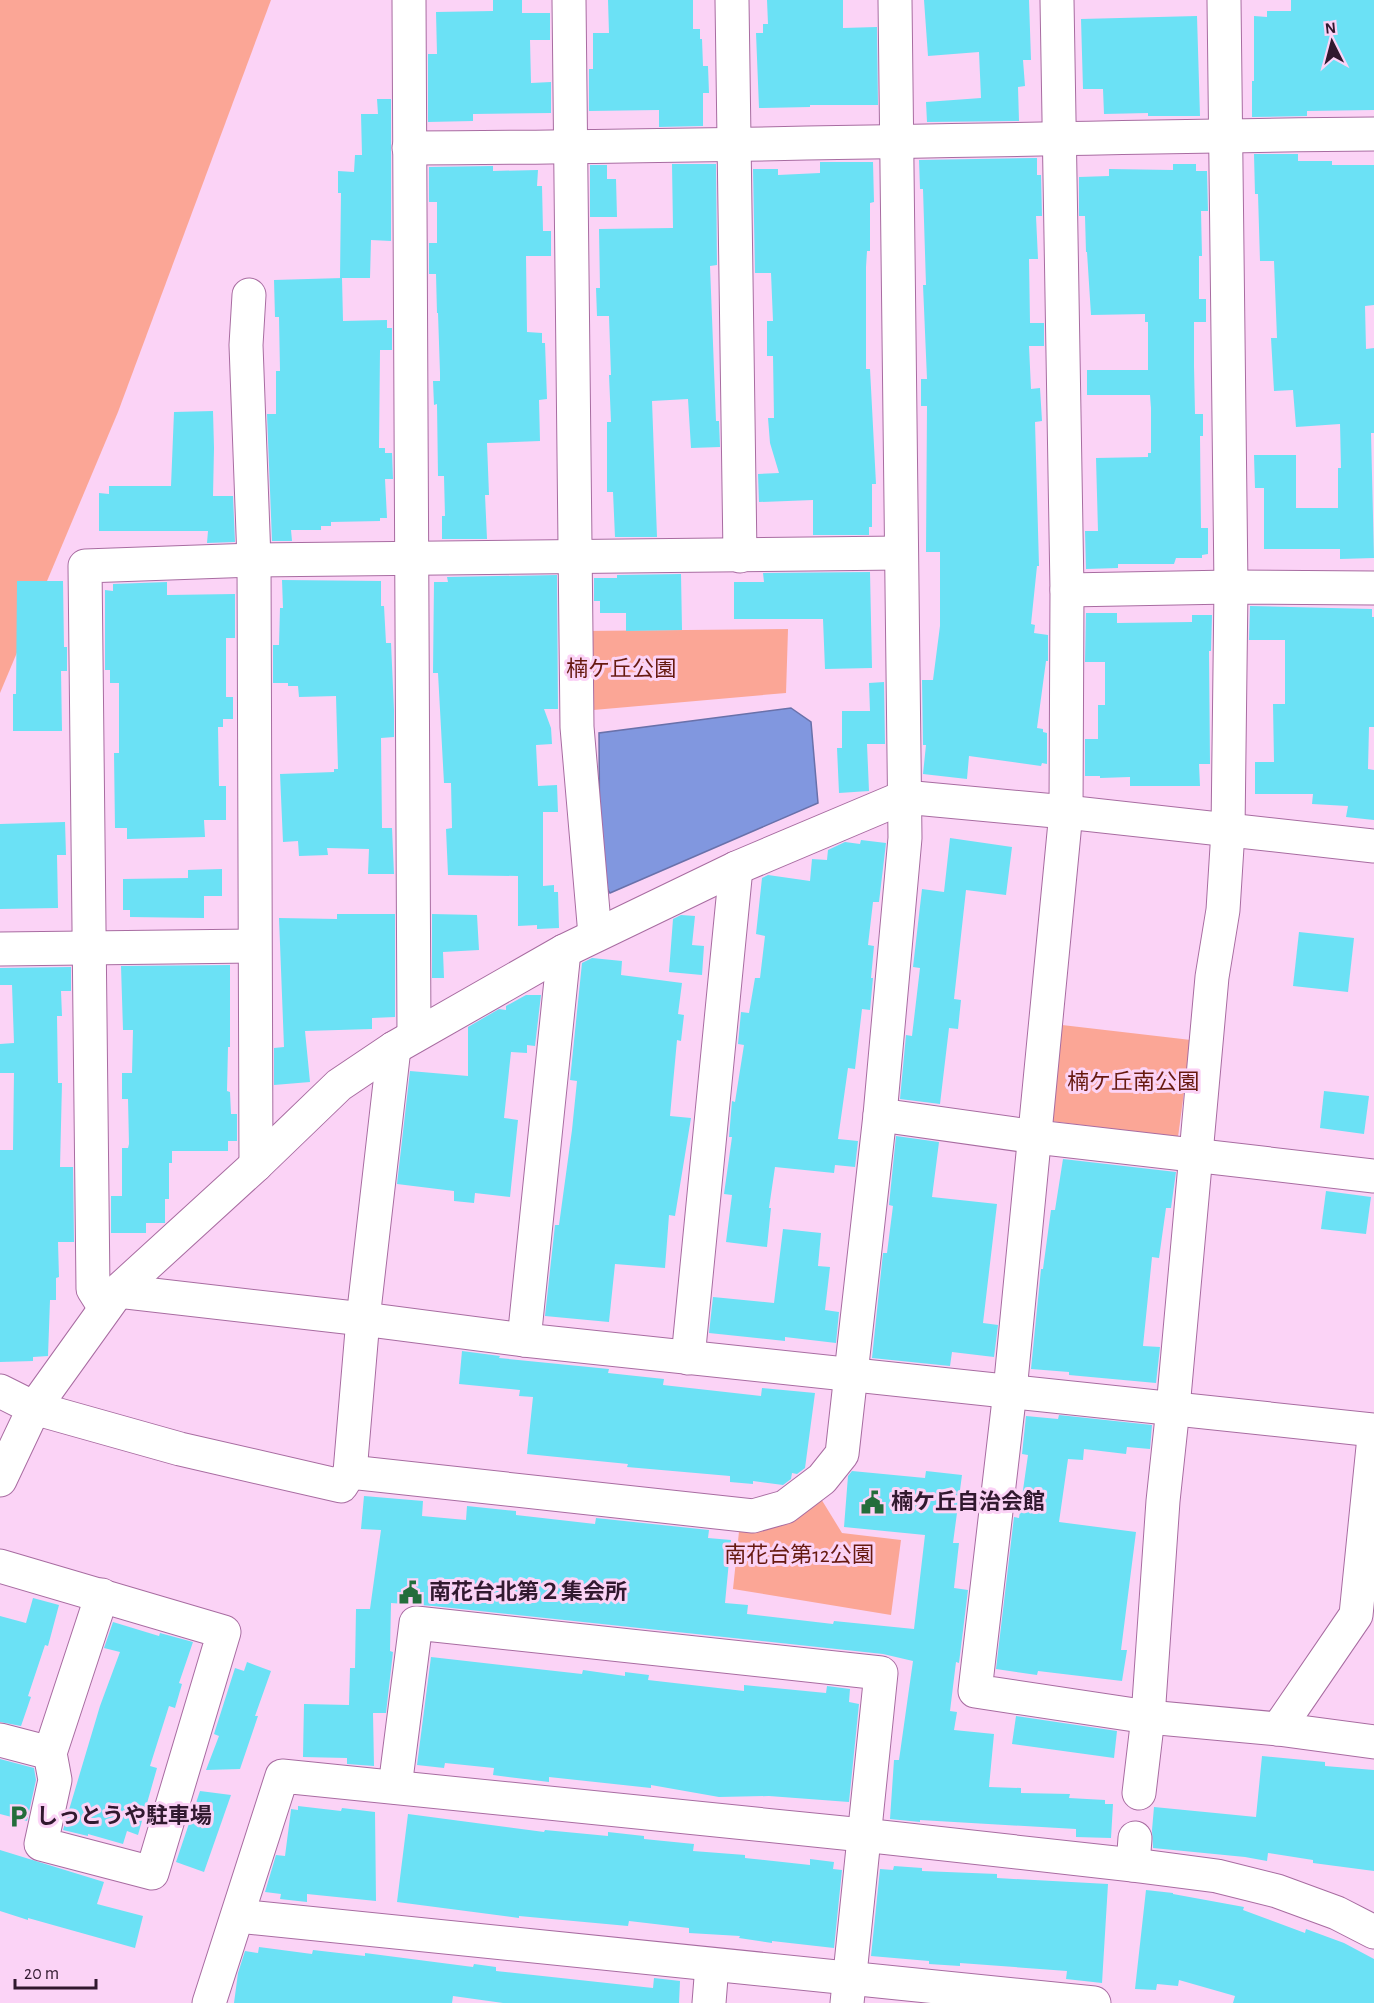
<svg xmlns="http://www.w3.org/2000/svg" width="1374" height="2003" font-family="'Alegreya Sans','Noto Sans JP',sans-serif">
<rect width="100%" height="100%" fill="#fbd3f6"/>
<g fill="#fba696">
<path d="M0 0H271L118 412 0 693Z"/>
<path d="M788 629 786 693 582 711V631Z"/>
<path d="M1062 1025 1191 1040 1178 1137 1050 1121Z"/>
<path d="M815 1489 842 1533 901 1540 891 1615 733 1589 740 1522Z"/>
</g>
<path fill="#8197df" stroke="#6971aa" stroke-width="1.5" d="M791 708 811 722 818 803 610 893 600 879 599 733Z"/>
<g fill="#6be1f5">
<path d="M493 0H522V13H550V40H530L531 83 551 82V113L473 114V121L428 122V54H437L436 12 493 11Z"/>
<path d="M608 0H693V29H700V39H702L703 66H708L709 93H703V126L659 127V110L589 111V69H593V33H609Z"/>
<path d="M767 0H843V28L877 27 878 105H810V107L759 108 756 33H763V24H768Z"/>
<path d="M924 0H1029L1031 60H1023L1025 86 1018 87 1019 121 927 122 926 102 981 98 979 52 928 56Z"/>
<path d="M1291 0H1374V110L1307 111V116L1252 117V81H1254V16L1267 17V11H1291Z"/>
<path d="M1197 16 1200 116H1148V113L1104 114 1103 89H1083L1081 19Z"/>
<path d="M377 99H391V241L371 240 370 278H340L341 193H338V171L354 172 355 155H362L361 114H378Z"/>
<path d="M1254 154H1298V161H1332V165H1374V305L1365 306 1366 349 1374 348V433H1371L1374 558 1340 559V549H1264V488H1255L1254 455H1296V508H1338V468H1341L1340 424 1296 427 1293 390 1274 391 1271 338H1277L1274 261H1260L1258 194H1255Z"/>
<path d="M1037 158V175H1041L1042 216H1036L1038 259H1029L1030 323H1044V346H1029L1031 389 1040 388 1042 421 1035 422 1039 566H1037L1031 624 1035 625 1034 633 1048 635V661H1046L1037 728 1043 729V732L1047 733V764L1042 763 1041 766 969 756 967 779 923 774 926 745H923L922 680H933L940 626V552H926L927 406H921V379H927L923 285H926L923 189H920L919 160Z"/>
<path d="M820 162H873L874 202 870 203V251H867L866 267V369H870L876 484H872V527H869V535H813V500L759 502 758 474 779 473 770 443 768 418H774L773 356H767V321H773L771 273H755L753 169H778V175L820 173Z"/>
<path d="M672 164H716L717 265 710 266 716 421H719L720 447 691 448 688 399 652 401 657 537H615L613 492H607V422H611L609 375H611L609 316H597L596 288H600L599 229 673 228Z"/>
<path d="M1173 164H1196V171H1207L1208 211H1201L1202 256H1199V299H1206V322H1194V366L1195 414H1203V436H1200L1201 528H1208V554L1202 555V558H1176L1174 564H1118V568L1086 569 1085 531H1098L1096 458 1148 457V453H1151V408L1150 395H1087V370H1148V322H1145V314L1091 315 1087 252H1086L1085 216H1079V177L1109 176V169L1173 170Z"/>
<path d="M590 165H607V179H616L617 217H590Z"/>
<path d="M493 166V171L538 170 537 186H542L543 231H551V256H526L527 332 542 333V343H545L547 399 539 400 540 441 487 443 489 495H485L487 539H442V516H445L444 476H438L437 404 434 405 433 381H440V373L438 313H437L436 274H429V243H437V202H429V167Z"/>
<path d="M342 278 343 321 387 320V328H392V350H380L379 448H385V453H392L393 479H385L387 518H380V521L331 522V526H321V530H291L292 541H272L267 414H276V371H280L279 317H275L274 280Z"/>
<path d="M213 411 214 448 213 496H233L235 542 207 543 208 531H99V493L109 494V486H171L174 412Z"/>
<path d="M870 572 872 668 825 669 823 619H734V582H764L763 573Z"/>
<path d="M681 574 682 630 626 631V613H600V601H594V578H617V575Z"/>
<path d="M557 575 558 709H544L551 728 552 744 536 745 538 786 557 785 558 812H543V886L554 885V892H558L559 928 537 929V925L518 926V876L448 875 446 829 452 828 451 783H444L438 673H433L434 582H448L447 577Z"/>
<path d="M282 580 381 581V606H384L386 643H391L394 710V737L381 738 382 828H392L394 874H368L369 849 327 848 328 855 299 856 298 841 283 842 280 774 334 772V769H338L336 696 299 697 298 686H288V683H273V645H279L280 608H283Z"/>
<path d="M17 581H63L64 647H67V671H61L62 731H13V694H16Z"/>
<path d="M167 582V595L235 594V638H226V697H233V719H223V727H218L219 786H226V820H204L205 837 127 839V828H115L114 753H119V683H110V670H105V590L113 591V584Z"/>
<path d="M1250 606 1372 609V617H1374V727H1369L1368 769 1374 770V820L1346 817 1348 806 1312 804 1313 794H1255V762H1274L1273 704H1285V640H1249Z"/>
<path d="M1086 613H1117V623L1192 622V615H1212L1211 651H1209L1210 764H1199L1200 786H1130V777L1100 778V776H1085V739H1098V705H1105V662H1085Z"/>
<path d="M884 682 885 744H867L869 791 839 793 837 748H842V711H870L869 683Z"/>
<path d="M65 822 66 855H57L58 908 0 909V824Z"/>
<path d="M950 838 1012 847 1006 895 966 890 954 999 961 1000 958 1029 949 1028 940 1104 900 1099 906 1035 912 1036 920 968 913 967 922 889 944 892Z"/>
<path d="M861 840 886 843 879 902H873L868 945 874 946 871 978H873L870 1010 862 1009 855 1069 848 1068 838 1139 858 1141 855 1167 835 1165 834 1173 775 1167 769 1208H771L767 1247 726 1242 732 1195 724 1194 732 1137H729L732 1101 735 1102 744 1045 738 1044 741 1012 749 1013 755 978H760L765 936 756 934 762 878 768 875 810 881 812 859 827 860 828 850 845 842 860 844Z"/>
<path d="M222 869V896H204V918L130 917V910H123V879L188 878V870Z"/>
<path d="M337 914H395V1017L372 1018V1029L305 1031 310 1082 274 1085V1048L284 1047 279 918 337 919Z"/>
<path d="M432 914 477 915 479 950 443 952 444 978H432Z"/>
<path d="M681 915 695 916 692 945 704 946 702 975 669 972 673 919Z"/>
<path d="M1299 932 1354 938 1348 992 1293 986Z"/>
<path d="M592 958 622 961 621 975 682 983 678 1014 684 1015 681 1041 677 1040 670 1116 691 1118 675 1216 669 1215 665 1268 615 1264 609 1322 545 1316 555 1225H559L572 1130 577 1081 570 1080 582 963Z"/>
<path d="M230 965V1047H228L227 1091 230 1092 231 1114H237V1141H228V1151H172V1163H169V1199H165V1223H146V1233H111V1196H122V1148H128L129 1144 128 1099H122V1073H132L133 1030H123L121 966Z"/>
<path d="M71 967V991H61L62 1016H57L58 1083H62L60 1167H73L74 1242H58L59 1277 56 1278V1300H50L48 1356 33 1357V1361L0 1362V1150H13L14 1073H0V1044L14 1043 12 985H0V968Z"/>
<path d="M526 995H541L535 1046 527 1045V1053L511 1052 504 1118 518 1120 510 1197 475 1193 474 1203 454 1201V1191L397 1184 410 1071 468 1076V1027L499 1009 506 1010V1006Z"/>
<path d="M1324 1091 1369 1096 1364 1134 1320 1128Z"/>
<path d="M896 1136 939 1142 932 1197 997 1204 983 1323 998 1325 994 1357 952 1352 950 1366 872 1358 883 1253H887L893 1206 889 1205Z"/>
<path d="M1063 1159 1176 1172 1171 1208H1166L1159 1258 1152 1257 1143 1346 1160 1347 1156 1383 1069 1375V1372L1031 1369 1041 1269H1043L1051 1210H1055Z"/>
<path d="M1326 1191 1371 1197 1366 1234 1321 1229Z"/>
<path d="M783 1229 821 1233 818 1266 830 1267 825 1310 839 1312 836 1343 785 1337V1341L709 1333 713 1297 774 1303Z"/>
<path d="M462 1351 500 1356 499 1358 609 1369 608 1373 664 1379 663 1385 761 1396 762 1388 815 1393 805 1468 797 1474 792 1473 791 1479 783 1485 753 1481V1484L730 1482V1476L627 1467 628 1464 527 1454 533 1397 519 1396 520 1390 459 1384Z"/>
<path d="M1059 1415 1152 1425 1150 1449 1127 1447 1126 1454 1084 1449 1083 1460 1068 1459 1059 1522 1136 1532 1121 1650H1127L1122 1681 1038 1671 1037 1675 996 1669 1014 1517 1019 1518 1028 1455 1022 1454 1026 1416 1058 1419Z"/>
<path d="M852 1471 925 1478 926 1471 962 1475 953 1543H959L954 1588 968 1590 959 1663 956 1662 950 1711 957 1712 954 1730 994 1734 989 1787 1021 1788V1793L1070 1794 1069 1798 1105 1800V1804H1113L1111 1838 1076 1837V1829L920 1820V1822L890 1819 894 1760H899L913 1661 883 1654 433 1606 391 1603 390 1651 393 1652 386 1713H373L374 1766 347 1764V1758L303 1757 304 1704 349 1705 350 1668H355L356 1609H370L381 1530 361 1529 364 1496 423 1501 422 1516 466 1520 467 1506 516 1511V1515L595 1524 596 1518 709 1530 708 1538 731 1540 725 1603 748 1605 747 1614 833 1624 834 1621 914 1629 925 1535 844 1527 848 1476Z"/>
<path d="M33 1598 59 1605 48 1646 45 1645 28 1696 31 1697 21 1726 0 1722V1616L26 1623Z"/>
<path d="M113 1622 159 1636 160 1633 193 1642 179 1683 182 1684 175 1708 169 1706 150 1766 157 1768 138 1835 127 1831 123 1844 88 1834V1836L63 1830 100 1706 120 1652 104 1648Z"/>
<path d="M431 1657 582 1674 583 1670 625 1676V1672L649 1675 648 1680 744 1691V1685L826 1693 827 1686 850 1689 849 1702 859 1704 849 1802 769 1796 719 1797 651 1785V1788L549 1777V1782L493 1775 494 1768 445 1763 444 1768 417 1765Z"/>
<path d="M247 1662 271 1671 255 1716H258L240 1769 206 1770 219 1736 214 1734 235 1668 244 1671Z"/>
<path d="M1016 1716 1117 1731 1114 1758 1012 1744Z"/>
<path d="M1262 1756 1325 1762V1766L1374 1770V1871L1313 1863V1860L1268 1853 1267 1861 1245 1857 1153 1848 1152 1830 1154 1807 1256 1817Z"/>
<path d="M0 1759 34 1768 36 1780 27 1821 0 1814Z"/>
<path d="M200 1791 231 1795 204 1872 176 1862Z"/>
<path d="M298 1806 341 1811 342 1808 375 1812 376 1901 307 1894V1902L280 1899 281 1894 265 1892 276 1855 285 1856 291 1810V1809L298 1810Z"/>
<path d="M408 1814 544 1832 545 1830 608 1836V1832L644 1836V1839L694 1844 693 1851 745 1855V1858L810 1865V1859L834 1862 833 1869 842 1870 834 1948 772 1941V1943L739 1938 740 1936 689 1933V1928L629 1921 628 1926 519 1916V1918L397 1902Z"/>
<path d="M0 1850 104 1882 97 1904 143 1916 135 1948 28 1918V1920L0 1911Z"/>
<path d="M894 1866 922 1868V1871L997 1874V1878L1108 1884 1102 1983 1066 1979 1067 1971 960 1963V1966L929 1964V1961L871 1956 880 1869 893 1870Z"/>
<path d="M1146 1890 1173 1893V1894L1244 1907 1243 1910 1305 1933 1306 1929 1344 1943 1374 1959V2003H1233L1235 1996 1179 1980 1178 1986 1157 1984 1156 1990 1135 1989Z"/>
<path d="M259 1947 312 1954 313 1950 365 1956V1953L473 1967 474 1964 496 1967V1971L653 1988 654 1978 680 1981 679 2003H503L453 1996 452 2003H234L238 1973 245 1951 258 1953Z"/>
</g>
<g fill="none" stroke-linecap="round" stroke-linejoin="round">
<defs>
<g id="minor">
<path d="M409 0 414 1036"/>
<path d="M569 0 577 727 595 935"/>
<path d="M732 0 740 556"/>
<path d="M1057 0 1067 590 1066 812 1010 1391 975 1691 1148 1717 1278 1729 1374 1742"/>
<path d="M409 148C731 147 1052 137 1374 134"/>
<path d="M249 295 246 345 254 560 256 1165"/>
<path d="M1067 590 1231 587 1374 588"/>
<path d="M0 949 254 946"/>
<path d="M880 1115 1036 1137 1374 1176"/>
<path d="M118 1291 363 1319 524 1340 1374 1430"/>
<path d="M105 1308 93 1289 85 566 254 560 901 553"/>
<path d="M524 1340 564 951"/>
<path d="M688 1358 736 868"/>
<path d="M0 1391 34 1408 180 1449 341 1486 350 1472 363 1319 394 1048"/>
<path d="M350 1472 753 1516 785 1507 822 1479 842 1454 880 1115 905 838 895 0"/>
<path d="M0 1480 34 1408 118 1291 256 1165 339 1085 394 1048 564 951 736 868 904 797 1066 812 1374 846"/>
<path d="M0 1566 224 1632 152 1873 41 1844 55 1780 50 1753 0 1740"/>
<path d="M1278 1729 1356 1615 1374 1437"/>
<path d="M50 1753 102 1595"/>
<path d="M395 1787 416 1623 881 1673 847 2003"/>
<path d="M1139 1793 1148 1717 1163 1501 1173 1408 1212 977 1223 910 1228 831 1231 587 1224 0"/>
<path d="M1133 1865 1135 1838"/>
<path d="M238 1916 1094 2003"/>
<path d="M209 2003 282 1776 863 1835 1133 1865 1217 1876 1277 1891 1337 1913 1374 1932"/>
<path d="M709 2003 712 1965"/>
</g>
</defs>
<use href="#minor" stroke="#a86ca1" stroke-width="35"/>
<use href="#minor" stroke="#fff" stroke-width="33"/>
</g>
<defs>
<symbol id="civic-bare" viewBox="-9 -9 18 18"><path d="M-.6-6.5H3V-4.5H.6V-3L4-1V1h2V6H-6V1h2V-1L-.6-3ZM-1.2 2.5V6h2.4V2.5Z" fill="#236d3b" stroke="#fbd3f6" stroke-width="2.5" paint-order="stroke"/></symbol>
<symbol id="parking-bare" viewBox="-9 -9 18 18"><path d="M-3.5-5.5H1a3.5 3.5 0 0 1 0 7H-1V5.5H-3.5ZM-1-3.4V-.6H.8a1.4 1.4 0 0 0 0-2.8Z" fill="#236d3b" stroke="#fbd3f6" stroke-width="2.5" paint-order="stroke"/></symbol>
</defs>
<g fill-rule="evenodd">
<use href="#civic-bare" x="856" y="1486" width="33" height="33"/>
<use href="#civic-bare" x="394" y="1576" width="33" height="33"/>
<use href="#parking-bare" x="2" y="1800" width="33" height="33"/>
</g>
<g text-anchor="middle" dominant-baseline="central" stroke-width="6" stroke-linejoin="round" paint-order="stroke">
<g font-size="22" fill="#66190f" stroke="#fbd3f6">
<text x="621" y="669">楠ケ丘公園</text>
<text x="1133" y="1082">楠ケ丘南公園</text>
<text x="799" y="1555">南花台第12公園</text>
</g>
<g font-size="22" font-weight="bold" fill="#31192f" stroke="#fbd3f6" text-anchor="start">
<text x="891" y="1502">楠ケ丘自治会館</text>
<text x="429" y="1592">南花台北第２集会所</text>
<text x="36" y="1816">しっとうや駐車場</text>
</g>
</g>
<g transform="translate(1332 42) rotate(354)" stroke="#fbd3f6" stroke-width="4.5" paint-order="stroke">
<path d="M0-4.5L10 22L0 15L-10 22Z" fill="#31192f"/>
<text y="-9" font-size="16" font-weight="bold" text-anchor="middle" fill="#31192f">N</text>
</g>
<path d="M15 1979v9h81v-9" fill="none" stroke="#31192f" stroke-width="3"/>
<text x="24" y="1979" font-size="18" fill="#31192f" stroke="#fbd3f6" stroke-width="4.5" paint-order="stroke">20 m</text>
</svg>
